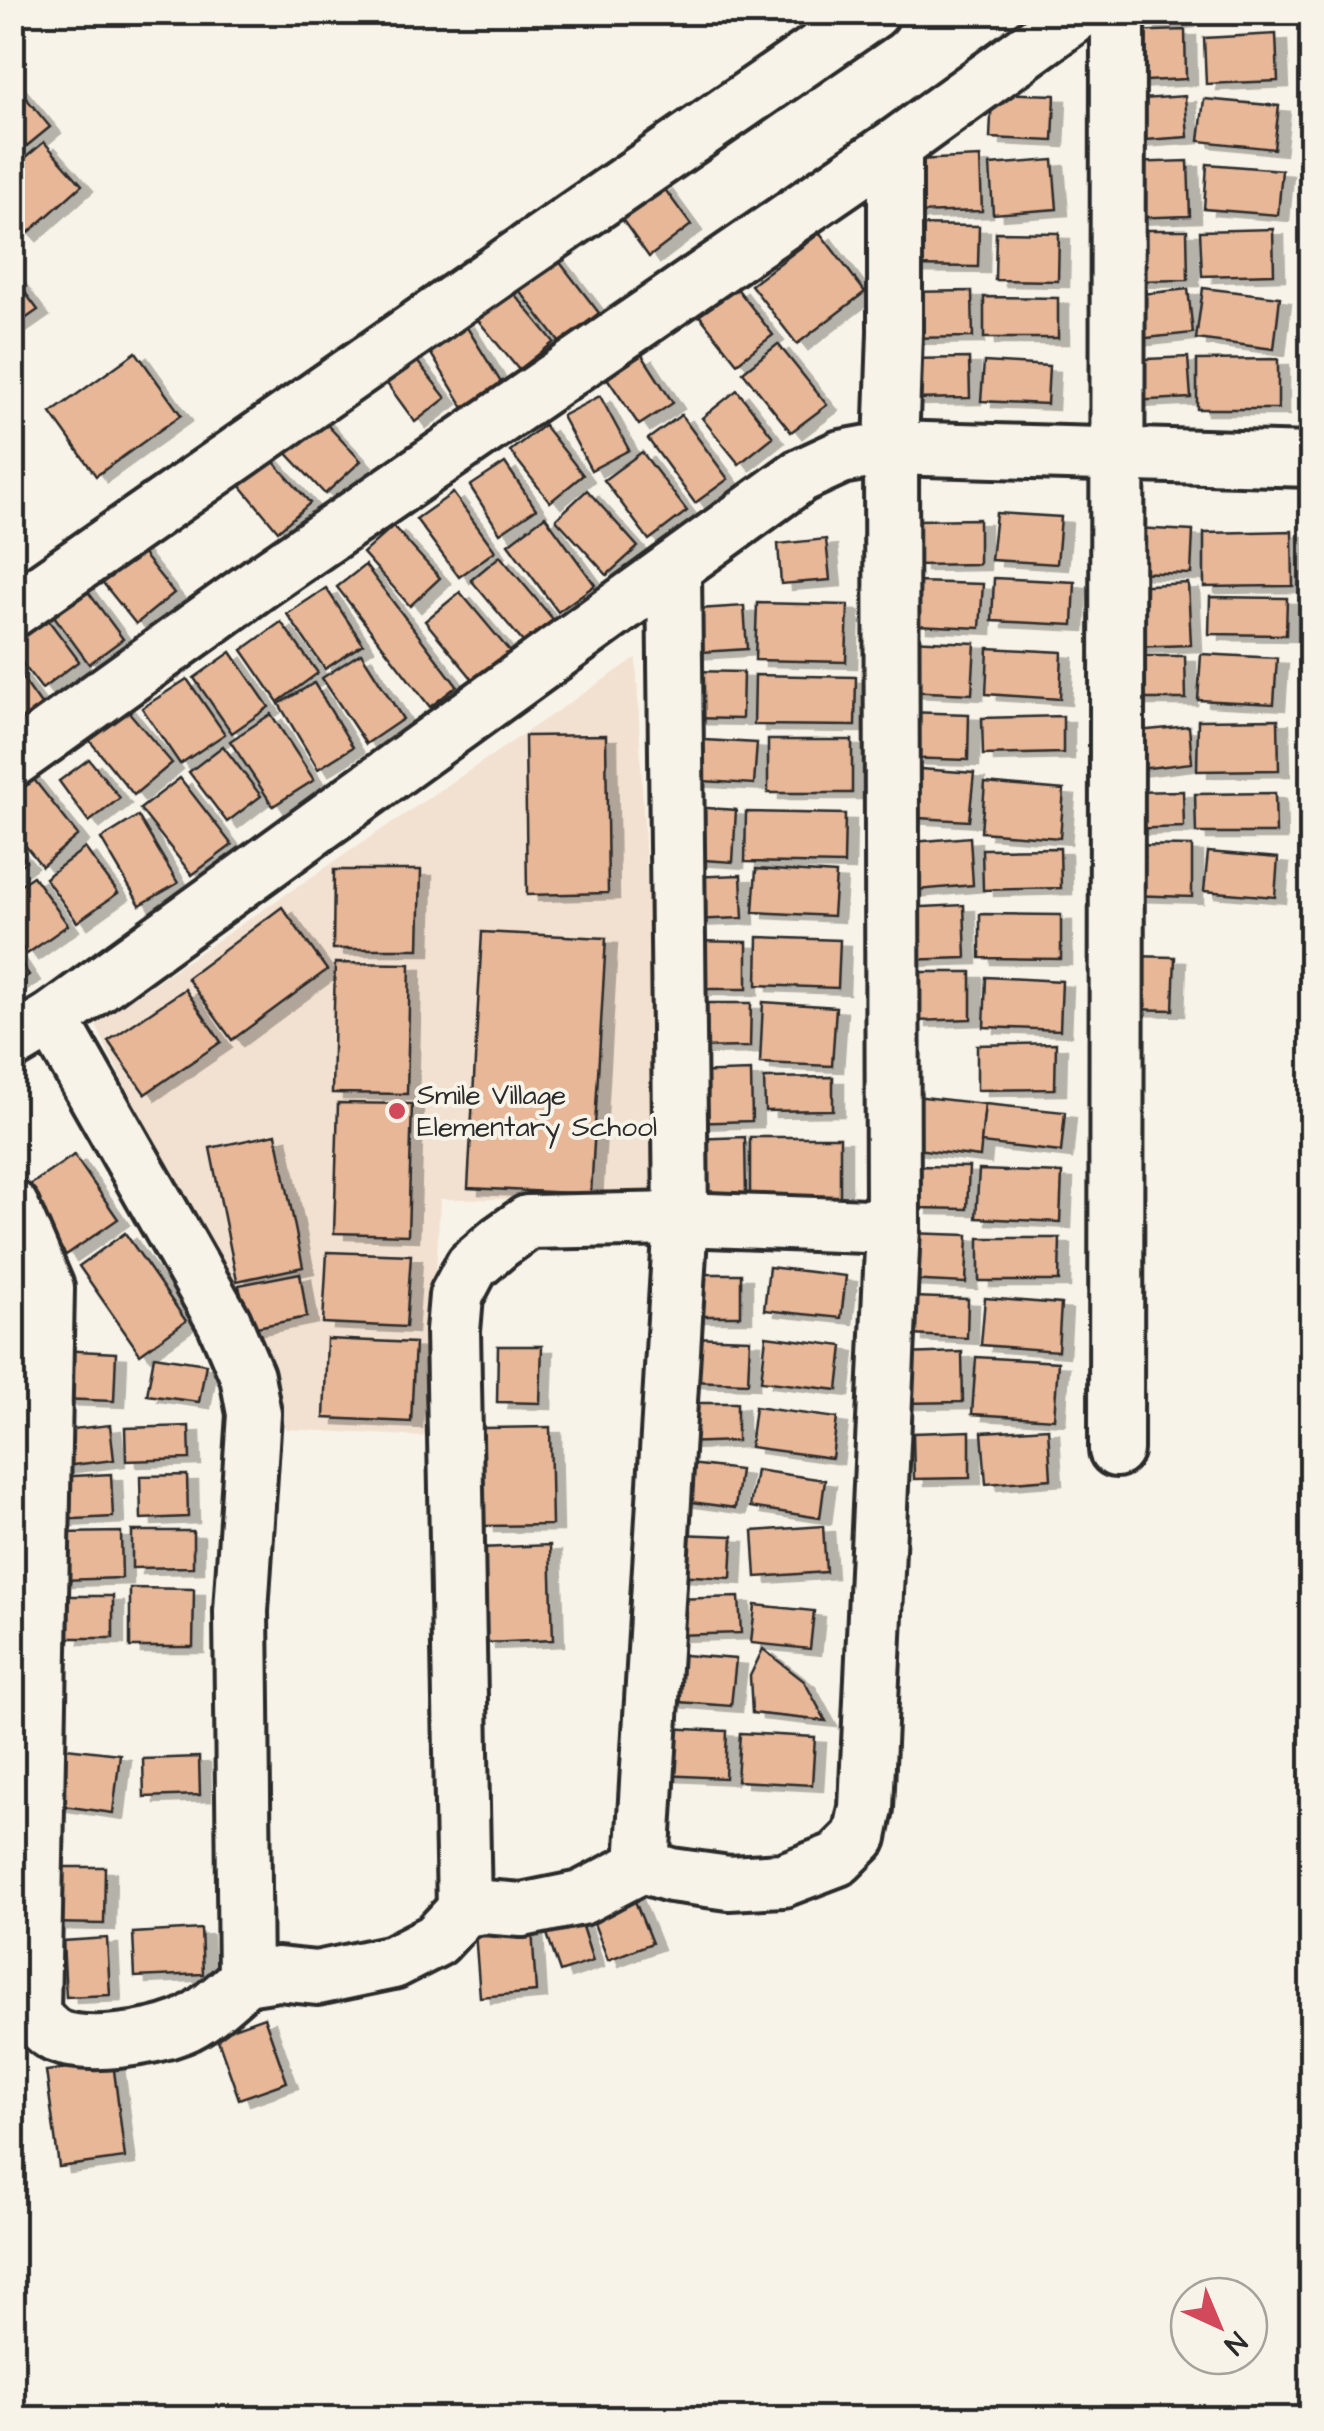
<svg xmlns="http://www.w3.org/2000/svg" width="1324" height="2431" font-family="'Architects Daughter',sans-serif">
<defs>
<filter id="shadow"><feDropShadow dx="11" dy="6" stdDeviation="0" flood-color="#0004"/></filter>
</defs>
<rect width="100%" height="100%" fill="#f7f3e8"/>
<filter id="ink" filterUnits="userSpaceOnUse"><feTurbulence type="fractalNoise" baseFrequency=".01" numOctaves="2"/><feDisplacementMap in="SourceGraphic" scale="20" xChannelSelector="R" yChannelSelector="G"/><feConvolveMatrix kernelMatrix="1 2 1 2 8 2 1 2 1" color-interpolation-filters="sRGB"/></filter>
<g filter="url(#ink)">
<path fill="#f2e1d0" d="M636 658 662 1200 440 1199 427 1437 287 1429 95 1023Z"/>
<g fill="#e7b797" stroke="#2b2b2b" stroke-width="2.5" filter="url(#shadow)">
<path d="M1146 12H1183L1184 21 1145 25Z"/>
<path d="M1202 12H1272L1271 19Z"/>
<path d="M1185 30 1186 79 1126 82 1124 32Z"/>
<path d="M1276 34 1278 81 1206 84 1204 38Z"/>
<path d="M12 81 50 127 12 158Z"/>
<path d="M992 93 1055 95 1053 141 990 138Z"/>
<path d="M1185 96 1188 137 1131 141 1128 100Z"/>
<path d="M1204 99 1279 106 1274 149 1199 141Z"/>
<path d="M44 142 82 185 26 235 12 220V169Z"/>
<path d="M980 157 982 211 914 213V160Z"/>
<path d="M1053 160 1057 209 993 214 990 165Z"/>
<path d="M1188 161 1190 216 1128 218 1127 163Z"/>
<path d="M1207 164 1282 170 1278 215 1204 209Z"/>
<path d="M661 184 691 225 649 257 619 215Z"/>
<path d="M906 225 979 226 978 267 905 266Z"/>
<path d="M1273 229 1274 274 1202 276 1200 231Z"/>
<path d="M1130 230H1187L1188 280 1130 281Z"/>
<path d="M996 232 1059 233 1058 281 995 280Z"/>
<path d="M820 233 865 292 797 344 751 285Z"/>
<path d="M555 256 599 313 560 343 516 286Z"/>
<path d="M12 275 38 310 12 328Z"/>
<path d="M507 285 554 342 519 370 472 313Z"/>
<path d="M736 287 773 335 737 363 699 315Z"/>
<path d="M1203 288 1280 297 1274 349 1196 339Z"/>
<path d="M1188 289 1193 333 1128 340 1124 296Z"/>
<path d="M972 291 973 337 904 338V292Z"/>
<path d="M984 297 1058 298V338H984Z"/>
<path d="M463 321 502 384 464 408 425 344Z"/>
<path d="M778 344 827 405 791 432 743 372Z"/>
<path d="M406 347 446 398 415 422 377 370Z"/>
<path d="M136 352 181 415 96 476 51 413Z"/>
<path d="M642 355 673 403 639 425 607 378Z"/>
<path d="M1188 357 1191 398 1129 401 1127 360Z"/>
<path d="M969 358 970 398 907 399V359Z"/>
<path d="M1278 359V409H1197V360Z"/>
<path d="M984 362 1049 366 1047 404 981 401Z"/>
<path d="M737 390 773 437 739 464 702 418Z"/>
<path d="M600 396 629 450 591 470 562 416Z"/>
<path d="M317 414 361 461 325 494 281 447Z"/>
<path d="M681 415 728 479 695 503 648 439Z"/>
<path d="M544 425 583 475 550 502 510 451Z"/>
<path d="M642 452 687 511 649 540 604 480Z"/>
<path d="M266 453 310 503 278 531 235 479Z"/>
<path d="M505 463 536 509 500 533 470 486Z"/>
<path d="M587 490 638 547 607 575 556 519Z"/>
<path d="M453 493 495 551 459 577 416 519Z"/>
<path d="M996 513 1061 517 1057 564 991 560Z"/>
<path d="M545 516 595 585 558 612 508 544Z"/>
<path d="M979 519V564L916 565V520Z"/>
<path d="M393 526 440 578 410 606 363 553Z"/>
<path d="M1134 528 1193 531 1191 574 1131 572Z"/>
<path d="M1292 531 1293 586 1204 587V533Z"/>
<path d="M129 537 174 593 136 624 91 568Z"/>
<path d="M826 539 830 580 781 584 778 544Z"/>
<path d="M500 556 557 624 528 648 471 580Z"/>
<path d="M365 565 457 686 430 707 337 587Z"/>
<path d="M994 578 1075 582 1073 625 992 621Z"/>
<path d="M80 581 123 639 89 664 46 605Z"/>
<path d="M917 582 983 584 980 628 916 625Z"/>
<path d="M1188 583 1191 645 1130 647 1128 586Z"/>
<path d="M326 588 363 644 325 669 287 614Z"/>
<path d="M460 592 511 653 475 682 425 621Z"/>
<path d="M1210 597 1287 598 1286 635 1209 634Z"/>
<path d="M757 603 848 605 846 662 755 660Z"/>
<path d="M37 605 79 661 42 689 12 650V624Z"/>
<path d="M744 606 747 649 686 653 683 610Z"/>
<path d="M281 622 318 673 278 702 242 650Z"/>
<path d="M908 640 975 643 972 694 905 691Z"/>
<path d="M988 648 1062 652 1060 699 986 694Z"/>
<path d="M231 652 269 707 232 733 194 678Z"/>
<path d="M361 653 403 719 366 744 322 678Z"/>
<path d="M1201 654 1277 658 1274 704 1198 700Z"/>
<path d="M1123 656H1185L1186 699H1123Z"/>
<path d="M12 664 42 706 12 727Z"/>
<path d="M689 671 743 672 742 719 687 718Z"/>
<path d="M755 675 856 677 855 726 754 725Z"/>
<path d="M187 679 225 734 180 764 142 708Z"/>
<path d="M314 683 353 747 318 769 279 704Z"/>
<path d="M122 704 172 763 134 795 85 735Z"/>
<path d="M906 712 969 714 968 760 904 758Z"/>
<path d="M271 714 314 780 273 806 230 741Z"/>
<path d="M1063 716V753L983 755 982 718Z"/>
<path d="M1278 719 1279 770 1197 771 1198 720Z"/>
<path d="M1189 726 1192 763 1130 770 1127 732Z"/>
<path d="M606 735 608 893 527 895 525 736Z"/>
<path d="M687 739 757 743 754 784 685 780Z"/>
<rect x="768" y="740" width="84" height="53"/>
<path d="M223 746 261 796 227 822 189 772Z"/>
<path d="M89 759 120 798 89 822 59 781Z"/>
<path d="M24 767 78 835 42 866 12 829V776Z"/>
<path d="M906 768 974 773 969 821 901 817Z"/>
<path d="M180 778 232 845 192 875 140 809Z"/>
<path d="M985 783 1064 790 1060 838 981 832Z"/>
<path d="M1183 791 1184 827 1127 829 1126 792Z"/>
<path d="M1275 793 1276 833H1196L1195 794Z"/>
<path d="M693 807 736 810 733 862 689 859Z"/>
<path d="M746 812 845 814 844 864 745 862Z"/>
<path d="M138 816 178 883 140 905 101 839Z"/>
<path d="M970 837 973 885 906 891 902 843Z"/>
<path d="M12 845 26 861 12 872Z"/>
<path d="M1129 845 1192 846V897L1127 895Z"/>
<path d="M85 848 118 893 77 922 45 878Z"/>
<path d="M1060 848 1061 888 983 890 982 849Z"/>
<path d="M1208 852 1278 858 1275 897 1204 891Z"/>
<path d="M756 869 836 874 833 916 753 912Z"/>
<path d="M334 870H421L419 949H333Z"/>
<path d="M741 875 743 918 687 920V877Z"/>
<path d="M33 876 68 925 27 954 12 934V890Z"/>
<path d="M964 905 966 958 903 960 902 908Z"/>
<path d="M282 907 327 970 232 1040 187 978Z"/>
<path d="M980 914 1061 915V959L980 958Z"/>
<path d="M482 932 606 938 591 1194 468 1188Z"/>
<path d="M758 937 840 940 838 988 757 985Z"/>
<path d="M693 941 747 942V989H692Z"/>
<path d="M12 949 29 975 12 986Z"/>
<path d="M1129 956 1175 957 1173 1010 1127 1009Z"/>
<path d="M335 963 410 964 407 1094 332 1093Z"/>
<path d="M916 972H971V1019L916 1021Z"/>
<path d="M986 977 1062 981 1060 1030 984 1027Z"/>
<path d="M185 989 221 1042 145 1094 108 1041Z"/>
<path d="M763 1002 836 1007 832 1066 760 1063Z"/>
<path d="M690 1003H751L750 1047 689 1048Z"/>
<path d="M1056 1043 1055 1089 977 1090V1045Z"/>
<path d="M751 1071 752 1121 689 1123 688 1073Z"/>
<path d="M833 1077V1110L765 1111 764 1078Z"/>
<path d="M906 1095 985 1104 980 1157 900 1147Z"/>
<path d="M338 1103 412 1104 408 1235 334 1233Z"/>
<path d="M985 1104 1065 1112 1061 1152 981 1143Z"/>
<path d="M276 1134 303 1267 237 1281 210 1148Z"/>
<path d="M745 1137 746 1197 692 1198 691 1139Z"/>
<path d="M750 1137H840V1206L750 1207Z"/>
<path d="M74 1155 118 1219 66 1255 21 1191Z"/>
<path d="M919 1166 969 1167 967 1209 917 1208Z"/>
<path d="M979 1170 1062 1173 1060 1222 976 1218Z"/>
<path d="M125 1233 186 1321 140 1354 79 1266Z"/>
<path d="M908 1233 968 1235 966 1283 905 1280Z"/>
<path d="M979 1238H1060L1059 1281H979Z"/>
<path d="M327 1252 411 1255 406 1327 323 1323Z"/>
<path d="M769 1267 846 1276 841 1318 764 1310Z"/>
<path d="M300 1273 307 1317 247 1329 239 1285Z"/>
<path d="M691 1274H741V1316H690Z"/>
<path d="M913 1297 968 1299 967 1338 912 1335Z"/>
<path d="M985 1298 1061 1304 1058 1351 981 1345Z"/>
<path d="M766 1336 843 1346 838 1390 761 1381Z"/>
<path d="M689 1337 750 1339 748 1383 688 1381Z"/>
<path d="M327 1339 415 1343 411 1422 324 1418Z"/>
<path d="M498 1346H542L540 1403 497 1402Z"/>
<path d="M60 1350 116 1353 114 1401 58 1399Z"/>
<path d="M962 1352 963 1402 902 1403V1354Z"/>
<path d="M154 1356 206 1364 199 1402 147 1395Z"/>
<path d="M976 1357 1058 1362 1054 1419 972 1414Z"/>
<path d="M680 1403H737V1441L681 1443Z"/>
<path d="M755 1407 837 1418 832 1458 750 1447Z"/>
<path d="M110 1425 114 1460 56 1467 53 1431Z"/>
<path d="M189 1426 190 1459 126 1461 125 1428Z"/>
<path d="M550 1427 552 1525 483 1526 482 1428Z"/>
<path d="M1048 1428 1051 1479 986 1484 982 1432Z"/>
<path d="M970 1431V1478L914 1479 913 1433Z"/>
<path d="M682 1463 740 1470 735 1508 677 1500Z"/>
<path d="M756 1470 825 1480 820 1518 750 1507Z"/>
<path d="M111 1474 113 1517 57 1520 54 1477Z"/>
<path d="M187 1475 188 1517 141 1519 140 1476Z"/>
<path d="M823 1526 826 1572 756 1577 753 1531Z"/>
<path d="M132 1531H193V1567L132 1568Z"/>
<path d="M121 1532 122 1578 61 1580 60 1533Z"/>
<path d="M676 1534 733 1536 731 1578 674 1575Z"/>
<path d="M550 1545 553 1640 484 1643 480 1548Z"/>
<path d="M130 1588 194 1589 193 1647H130Z"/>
<rect x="69" y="1596" width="44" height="42"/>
<path d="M739 1597 741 1633 674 1635 673 1599Z"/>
<path d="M755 1605 814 1611 810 1649 751 1643Z"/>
<path d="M763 1649 804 1681 826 1721 752 1713 750 1676Z"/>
<path d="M671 1654 736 1659 731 1706 666 1701Z"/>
<path d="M664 1728 727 1731 725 1778 663 1775Z"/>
<path d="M740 1733 815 1737 812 1785 737 1781Z"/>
<path d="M57 1747 120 1754 113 1813 49 1804Z"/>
<path d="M199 1757 200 1795 144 1797 143 1759Z"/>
<path d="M49 1867H105L104 1924 48 1923Z"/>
<path d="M628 1884 652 1943 608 1960 585 1900Z"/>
<path d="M578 1914 593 1961 560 1972 544 1925Z"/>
<path d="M532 1928 536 1992 480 1997 475 1932Z"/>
<path d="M201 1929 203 1974 135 1977 133 1933Z"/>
<path d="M107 1938 110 1995 66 1997 63 1941Z"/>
<path d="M264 2017 287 2082 239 2099 216 2034Z"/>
<path d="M113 2062 125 2158 59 2167 46 2071Z"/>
</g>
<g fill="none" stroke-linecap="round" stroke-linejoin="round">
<defs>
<g id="street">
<path d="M12 611 501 269 873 12"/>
<path d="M12 761 261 582 895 146 1080 12"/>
<path d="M52 1019 224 1322 247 1376 254 1414 241 1611 245 1979 278 1974 317 1978 393 1962 436 1940 464 1910 483 1907 522 1910 581 1898 642 1866 671 1875 729 1883 783 1880 838 1859 860 1837 866 1808 893 1227 891 448 895 332V146"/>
<path d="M12 1043 52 1019 800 476 841 457 891 448 1312 460"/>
<path d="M12 1207 47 1288 33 2014C40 2023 46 2031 56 2036 88 2049 150 2039 181 2027 202 2019 228 1994 245 1979"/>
<path d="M1116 1450 1118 12"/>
<path d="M642 1866 681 1219 674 568"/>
<path d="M464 1910 453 1331 456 1296 472 1266 500 1242 528 1222 681 1219 893 1227"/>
</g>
</defs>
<use href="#street" stroke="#2b2b2b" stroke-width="60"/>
<use href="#street" stroke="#f7f3e8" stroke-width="52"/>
</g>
</g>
<circle fill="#d1495b" stroke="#f7f3e8" stroke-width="4" cx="397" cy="1111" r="10"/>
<g text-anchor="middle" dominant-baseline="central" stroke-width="8" stroke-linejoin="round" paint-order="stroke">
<g font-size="28" fill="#2b2b2b" stroke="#f7f3e8" text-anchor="start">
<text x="417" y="1095">Smile Village<tspan x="417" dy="32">Elementary School</tspan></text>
</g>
</g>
<rect width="1324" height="2431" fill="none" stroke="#f7f3e8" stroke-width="50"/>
<rect x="25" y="25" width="1274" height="2381" fill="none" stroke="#2b2b2b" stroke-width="4" filter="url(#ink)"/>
<g transform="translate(1219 2326) rotate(136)"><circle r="48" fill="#f7f3e8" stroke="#a5a39c" stroke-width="2.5"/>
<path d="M0-8L18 38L0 25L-18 38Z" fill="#d1495b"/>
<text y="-15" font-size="28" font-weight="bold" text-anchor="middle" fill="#2b2b2b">N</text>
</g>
</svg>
